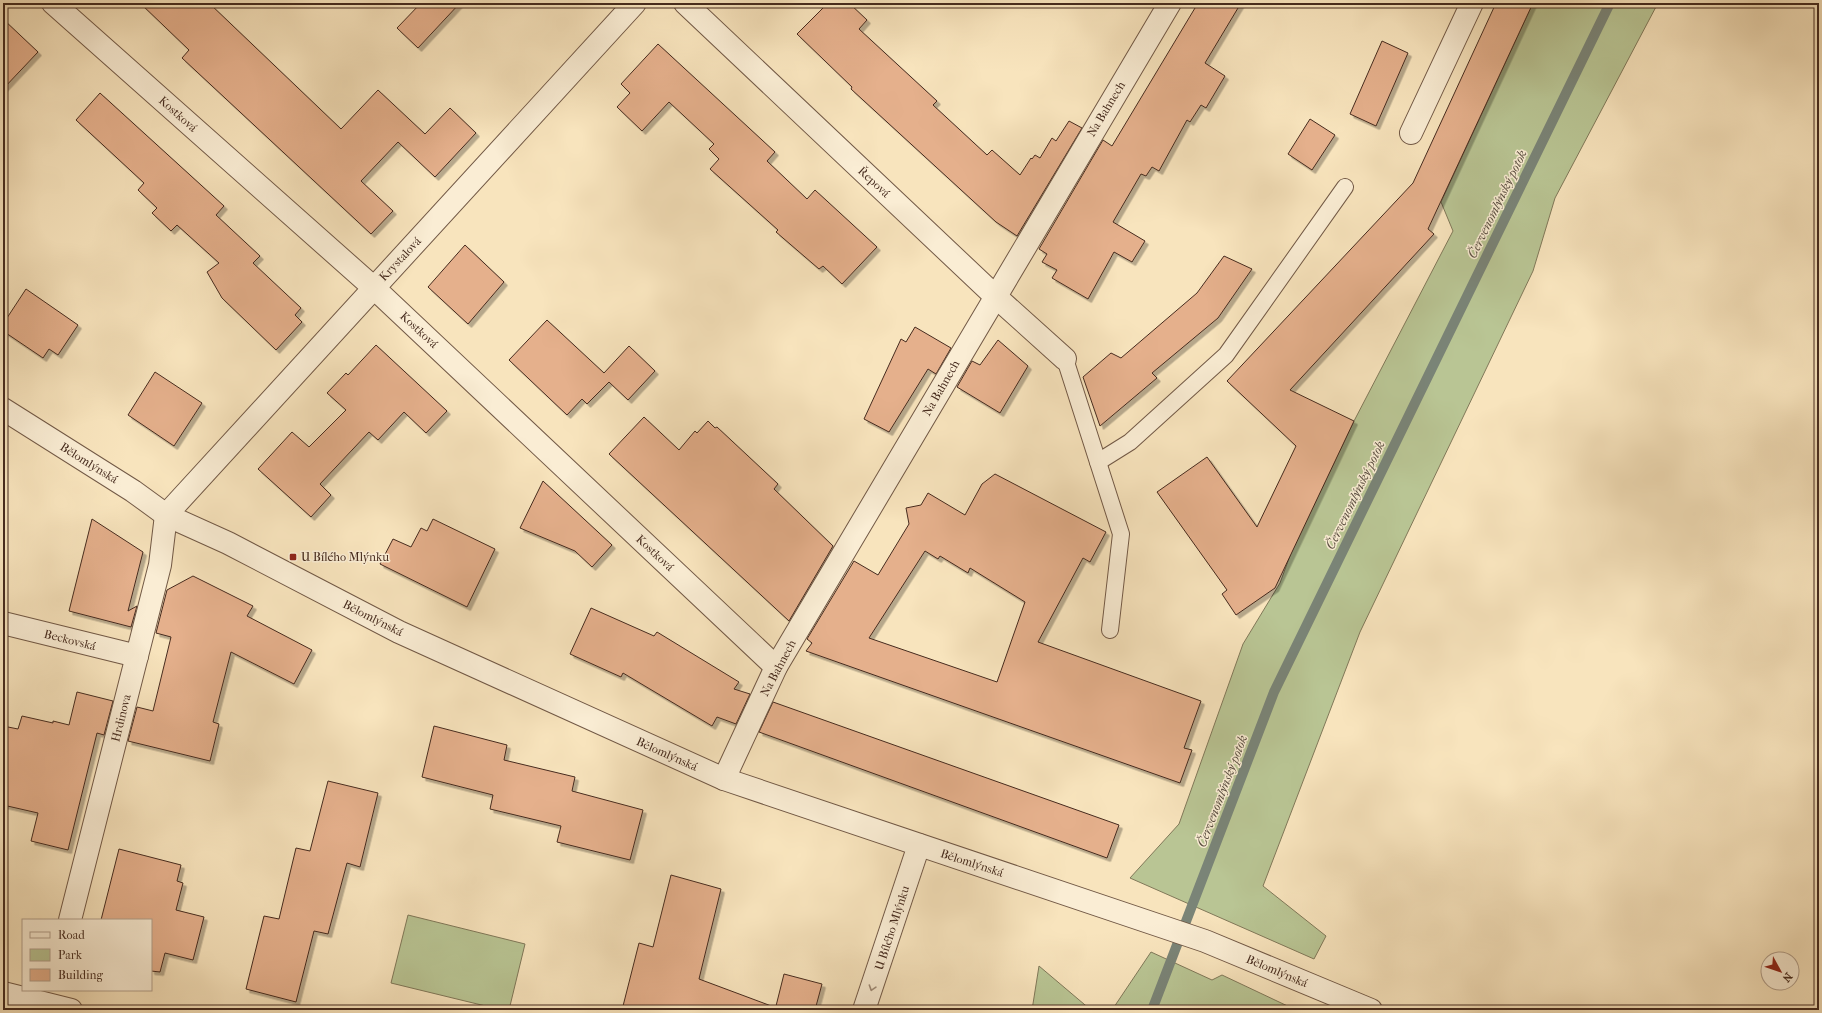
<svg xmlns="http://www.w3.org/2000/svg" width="1822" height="1013" font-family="'IM FELL French Canon',serif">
<defs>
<filter id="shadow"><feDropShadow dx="3.5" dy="3.5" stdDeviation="0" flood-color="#0004"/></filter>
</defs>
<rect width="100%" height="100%" fill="#f8e4bd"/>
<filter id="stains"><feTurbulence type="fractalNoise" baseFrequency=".005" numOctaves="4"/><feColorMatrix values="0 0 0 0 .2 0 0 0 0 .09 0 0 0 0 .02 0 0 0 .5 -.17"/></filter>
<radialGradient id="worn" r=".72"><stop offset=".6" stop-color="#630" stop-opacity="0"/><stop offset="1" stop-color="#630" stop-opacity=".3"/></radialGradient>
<g fill="#b9c594" stroke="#807859">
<path d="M1533 3H1658L1555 198 1533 271 1360 632 1263 886 1326 936 1314 959 1130 878 1179 824 1243 644 1280 583 1291 553 1354 421 1453 231 1441 202Z"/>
<path d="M408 915 525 944 509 1010H502L391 983Z"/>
<path d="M1151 952 1212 980 1222 975 1296 1010H1112Z"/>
<path d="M1039 966 1091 1010H1032Z"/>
</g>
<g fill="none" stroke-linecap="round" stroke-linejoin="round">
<path stroke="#7a8477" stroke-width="10" d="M1152 1010 1274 692 1610 3"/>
</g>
<g fill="#e5b08c" stroke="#462b1e" fill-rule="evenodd" filter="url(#shadow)">
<path d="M140 3H209L341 129 378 90 425 134 450 108 476 133 435 177 398 142 361 181 393 211 371 234 182 58 189 50Z"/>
<path d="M421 3H460L418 48 397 28Z"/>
<path d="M828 3H849L867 20 859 29 937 101 933 105 987 155 992 150 1020 175 1031 158 1032 159 1035 155 1040 158 1052 138 1056 141 1069 121 1082 128 1017 236 996 222 851 89 852 87 797 34Z"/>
<path d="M1198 3H1241L1205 63 1225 76 1206 108 1201 105 1190 122 1187 120 1159 171 1152 167 1146 176 1141 174 1113 222 1145 241 1132 262 1114 252 1088 299 1052 278 1057 270 1042 262 1047 254 1039 249 1103 140 1112 146Z"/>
<path d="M1496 3H1533L1428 229 1434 234 1290 390 1354 421 1275 588 1236 615 1222 594 1227 590 1157 492 1207 457 1257 527 1296 446 1227 381 1413 183Z"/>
<path d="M3 19 38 52 3 89Z"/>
<path d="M1382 41 1408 53 1376 126 1350 114Z"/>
<path d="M658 44 775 152 767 161 807 199 815 190 877 247 842 284 823 266 819 269 776 232 778 230 710 169 719 159 709 149 714 144 669 102 642 131 617 107 630 93 621 84Z"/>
<path d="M100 93 224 206 216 215 260 256 253 263 301 308 295 315 302 322 276 350 222 298 207 272 219 263 177 225 171 231 152 213 157 208 138 190 144 183 76 120Z"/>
<path d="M1310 119 1335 135 1312 170 1288 154Z"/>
<path d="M465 245 504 282 468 324 428 287Z"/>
<path d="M1224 256 1252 269 1218 318 1152 373 1157 378 1100 426 1083 377 1111 353 1121 358 1197 293Z"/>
<path d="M26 289 78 325 58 355 49 349 43 358 3 331V324Z"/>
<path d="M547 320 604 373 629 346 655 371 628 400 609 382 587 404 582 399 567 415 509 360Z"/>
<path d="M915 327 951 348 936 374 928 369 889 432 864 419 901 339 906 342Z"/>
<path d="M998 340 1028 366 1000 413 957 387 972 361 980 365Z"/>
<path d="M376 345 447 411 426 433 404 412 378 440 369 432 320 484 331 495 311 517 258 469 292 432 309 447 346 410 327 393 346 373 348 375Z"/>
<path d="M155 372 202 403 174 446 128 415Z"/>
<path d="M644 417 679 450 695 431 697 433 708 421 715 428 717 427 778 484 774 489 833 546 789 621 609 454Z"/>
<path d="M995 474 1106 532 1090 562 1083 558 1038 642 1201 701 1184 748 1192 750 1180 783 806 651 812 643 807 639 854 561 878 575 909 524 906 508 921 505 928 493 965 515 982 484ZM925 551 938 559 940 556 968 573 970 568 1025 602 997 682 869 638Z"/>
<path d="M543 481 612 545 592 567 575 551 520 528Z"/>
<path d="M92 519 143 552 128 611 137 606 131 627 69 611Z"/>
<path d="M433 519 495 549 467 607 380 564 393 539 411 547 421 528 427 531Z"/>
<path d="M193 576 253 606 247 616 312 650 294 684 231 652 213 722 219 724 210 761 128 741 137 707 153 711 171 637 156 633 167 590Z"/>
<path d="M591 608 654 636 657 632 739 682 734 689 750 694 736 724 717 717 712 726 623 673 621 677 570 654Z"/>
<path d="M77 692 113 701 104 735 97 733 68 850 31 841 38 813 3 805V726L18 729 22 716 53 723V721L69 725Z"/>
<path d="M773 702 1119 825 1107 858 759 732Z"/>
<path d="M434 726 507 745 504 760 575 777 572 791 643 810 630 860 557 842 561 826 490 809 493 795 422 777Z"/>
<path d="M328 781 378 793 360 867 347 863 328 934 314 931 296 1002 246 989 264 916 279 919 296 848 310 851Z"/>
<path d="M119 849 181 865 177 881 183 883 176 910 204 917 193 960 165 953 160 972 151 971V920H101Z"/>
<path d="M671 875 721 889 699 979 774 1007 773 1010H622L639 943 653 947Z"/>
<path d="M784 974 822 984 815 1010H775Z"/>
</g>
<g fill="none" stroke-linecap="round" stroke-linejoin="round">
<defs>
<g id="lane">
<path d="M1065 359 1121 534 1110 630"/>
<path d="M1098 462 1130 442 1226 355 1345 187"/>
</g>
<g id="street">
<path d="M53 3 374 288 776 667"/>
<path d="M685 3 995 296 1065 359"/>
<path d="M1411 133 1472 3"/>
<path d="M3 409 133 491 166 515 228 543 399 632 724 779 1205 941 1371 1010"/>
<path d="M3 623 137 656"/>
<path d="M724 779 776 667 1170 3"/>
<path d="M70 920 160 565 166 515 635 3"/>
<path d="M3 993 71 1010"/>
<path d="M864 1010 919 845"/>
</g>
</defs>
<use href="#lane" stroke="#725946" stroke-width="18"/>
<use href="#street" stroke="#725946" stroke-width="24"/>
<use href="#lane" stroke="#faedd4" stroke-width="16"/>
<use href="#street" stroke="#faedd4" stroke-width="22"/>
</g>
<defs><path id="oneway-chevron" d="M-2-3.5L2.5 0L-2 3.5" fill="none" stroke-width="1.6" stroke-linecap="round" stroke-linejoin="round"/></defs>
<use stroke="#a08c79" href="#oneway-chevron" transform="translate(872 988) rotate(108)"/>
<rect fill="#8f2418" stroke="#faedd4" stroke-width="1.5" x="289" y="553" width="8" height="8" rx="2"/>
<g text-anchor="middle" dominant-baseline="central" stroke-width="3" stroke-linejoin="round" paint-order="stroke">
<g font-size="12" fill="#462b1e" stroke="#faedd4">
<text transform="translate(1106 109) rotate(-59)">Na Bahnech</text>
<text transform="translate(178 114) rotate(42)">Kostková</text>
<text transform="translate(874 182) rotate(43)">Řepová</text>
<text transform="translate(400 259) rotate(-47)">Krystalová</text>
<text transform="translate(419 330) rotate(43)">Kostková</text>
<text transform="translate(941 388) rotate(-60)">Na Bahnech</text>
<text transform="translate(89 463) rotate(32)">Bělomlýnská</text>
<text transform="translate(655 553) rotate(43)">Kostková</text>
<text transform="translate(373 618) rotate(27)">Bělomlýnská</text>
<text transform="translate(70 640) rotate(14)">Beckovská</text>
<text transform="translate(778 668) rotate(-62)">Na Bahnech</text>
<text transform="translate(121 718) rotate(-76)">Hrdinova</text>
<text transform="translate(667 754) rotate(24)">Bělomlýnská</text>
<text transform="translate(972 863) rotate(18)">Bělomlýnská</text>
<text transform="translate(892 928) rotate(-72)">U Bílého Mlýnku</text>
<text transform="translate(1277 971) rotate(23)">Bělomlýnská</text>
</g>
<g font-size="12" fill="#462b1e" stroke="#faedd4" text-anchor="start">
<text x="301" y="557">U Bílého Mlýnku</text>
</g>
<g font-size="13" font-style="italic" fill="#5c5043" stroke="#faedd4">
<text transform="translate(1497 204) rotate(-64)">Červenomlýnský potok</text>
<text transform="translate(1355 495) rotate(-64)">Červenomlýnský potok</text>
<text transform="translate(1222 791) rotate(-69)">Červenomlýnský potok</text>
</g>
</g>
<rect width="1822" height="1013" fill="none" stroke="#f8e4bd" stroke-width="16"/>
<rect x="4" y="4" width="1814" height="1005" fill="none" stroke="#462b1e" stroke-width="2"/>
<rect x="8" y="8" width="1806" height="997" fill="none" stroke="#462b1e"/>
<rect x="22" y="919" width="130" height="72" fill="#faedd4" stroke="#b29f8b"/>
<rect x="30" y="932" width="20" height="6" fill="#faedd4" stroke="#b29f8b"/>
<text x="58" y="939" font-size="12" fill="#462b1e">Road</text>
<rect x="30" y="949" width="20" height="12" fill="#b9c594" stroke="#b29f8b"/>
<text x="58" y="959" font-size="12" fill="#462b1e">Park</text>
<rect x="30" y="969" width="20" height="12" fill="#e5b08c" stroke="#b29f8b"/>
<text x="58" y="979" font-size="12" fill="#462b1e">Building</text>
<g transform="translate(1780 971) rotate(130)"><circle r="19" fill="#faedd4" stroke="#b29f8b"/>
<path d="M0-3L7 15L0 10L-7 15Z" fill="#8f2418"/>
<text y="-6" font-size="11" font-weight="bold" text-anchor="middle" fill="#462b1e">N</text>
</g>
<rect width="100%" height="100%" filter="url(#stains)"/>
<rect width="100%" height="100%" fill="url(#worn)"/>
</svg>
